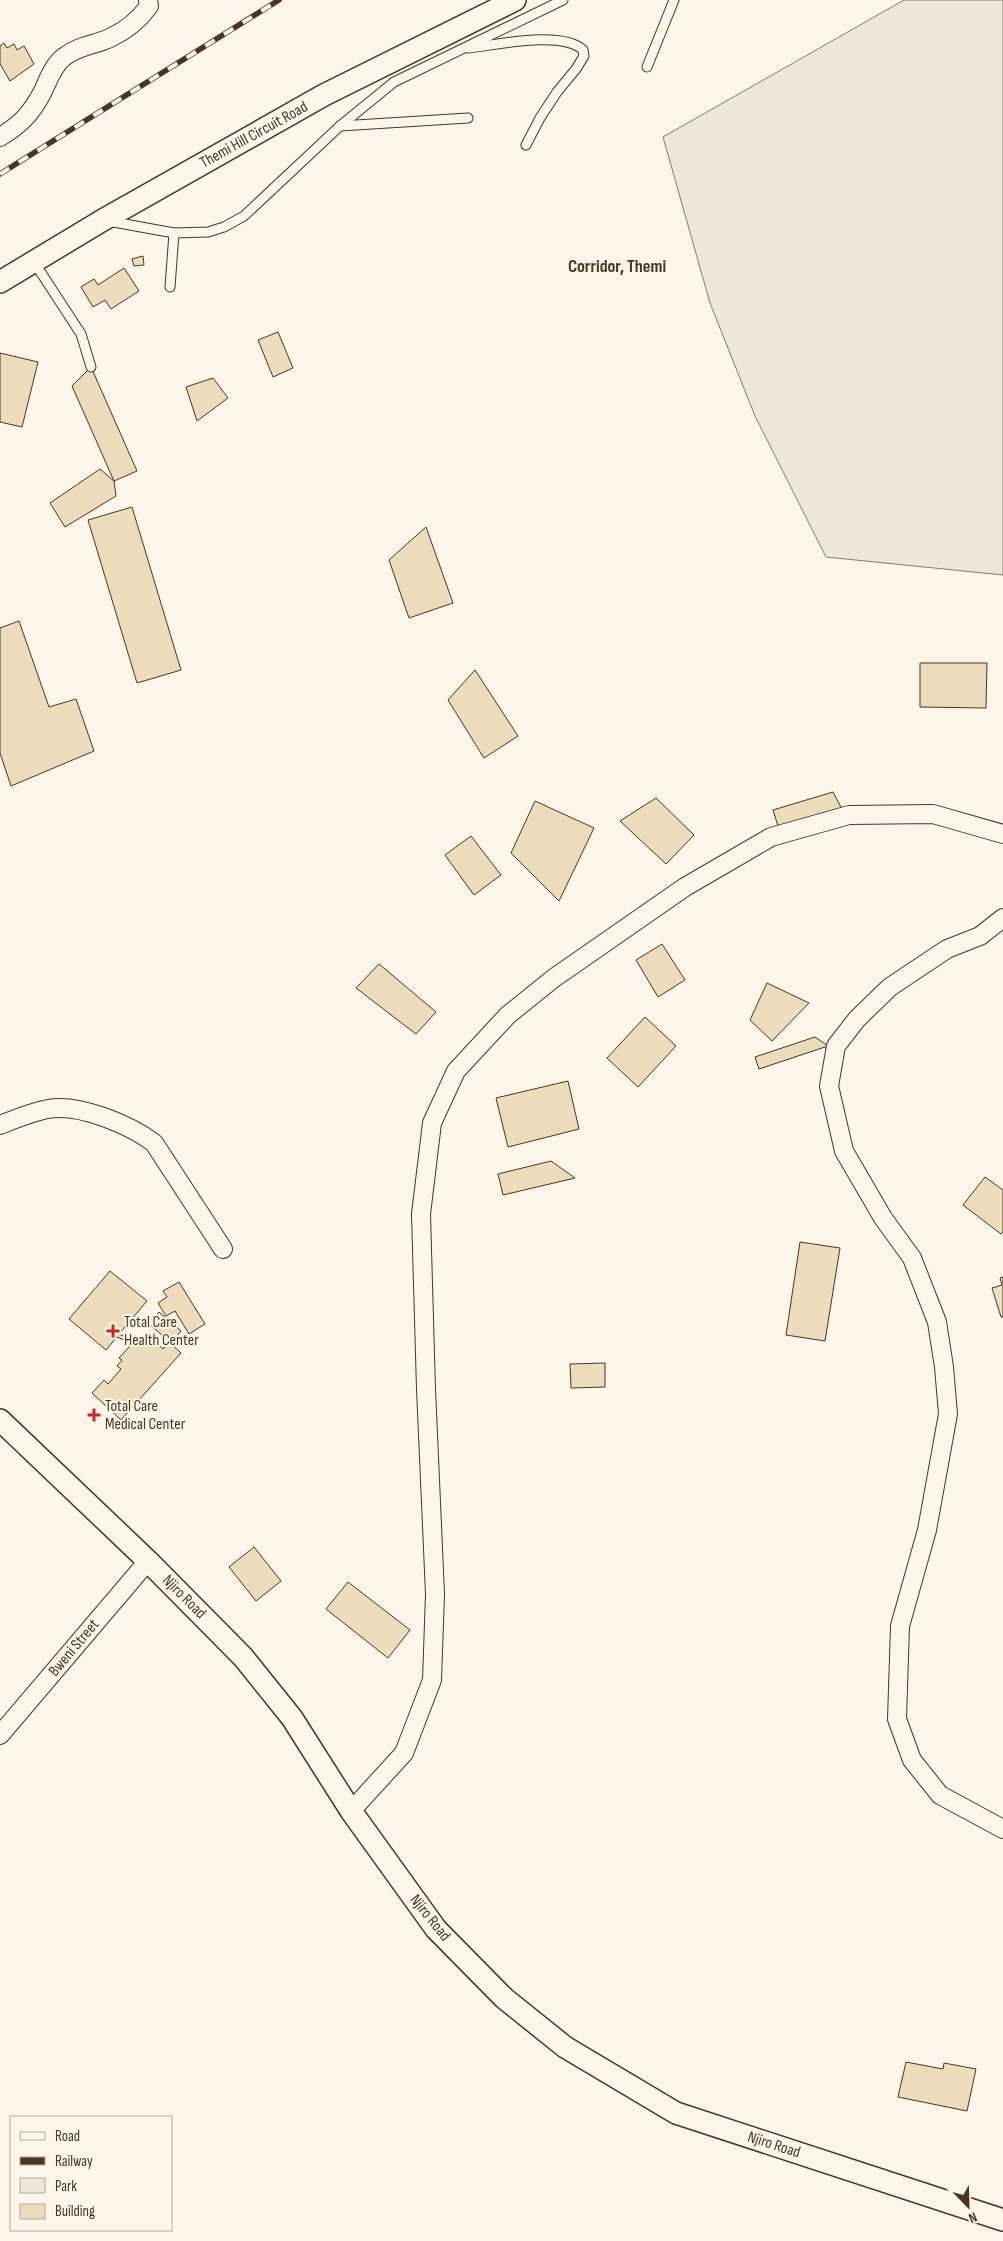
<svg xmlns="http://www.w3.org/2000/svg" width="1003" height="2241" font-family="'Sofia Sans Condensed',sans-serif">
<rect width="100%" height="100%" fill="#fbf6e9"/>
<path fill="#ede6d9" stroke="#887966" d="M904 0H1003V575L826 557 755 416 710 303 663 137Z"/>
<g fill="#ecdcbc" stroke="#4a3520">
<path d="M4 43 7 48 14 44 17 50 24 46 34 64 10 81 0 64V46Z"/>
<path d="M143 256 144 265 134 266 132 259Z"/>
<path d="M124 268 139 291 111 309 105 300 93 307 81 287 94 279 98 285Z"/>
<path d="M278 332 293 368 273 377 258 340Z"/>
<path d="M0 353 38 362 22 427 0 422Z"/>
<path d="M91 367 137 471 114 481 72 386Z"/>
<path d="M213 378 228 398 197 421 186 387Z"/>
<path d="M100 469 114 481 116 496 65 527 50 503Z"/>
<path d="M132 507 181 670 137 683 88 520Z"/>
<path d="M426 527 453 603 409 618 389 560Z"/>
<path d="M19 621 49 707 76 699 94 751 11 786 0 753V628Z"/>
<path d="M920 663H987L986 708 920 707Z"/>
<path d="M475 670 518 736 484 758 448 700Z"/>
<path d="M833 792 843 811 778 826 773 810Z"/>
<path d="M656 798 694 835 666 864 620 821Z"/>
<path d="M535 801 594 828 559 901 511 853Z"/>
<path d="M471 836 501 875 474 895 445 855Z"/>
<path d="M662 944 685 980 658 997 636 960Z"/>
<path d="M379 964 436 1012 416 1034 356 988Z"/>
<path d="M767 983 809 1003 772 1041 750 1020Z"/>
<path d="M645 1017 676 1046 638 1087 607 1058Z"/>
<path d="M815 1037 828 1046 759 1069 755 1057Z"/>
<path d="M568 1081 579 1129 508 1147 496 1098Z"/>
<path d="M551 1161 575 1178 503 1195 498 1174Z"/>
<path d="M985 1177 1003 1190V1232L1001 1234 963 1205Z"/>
<path d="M800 1242 840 1248 825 1341 786 1335Z"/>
<path d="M110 1271 147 1301 119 1334 139 1343 147 1334 163 1349 169 1342 181 1353 121 1420 92 1393 104 1380 108 1384 121 1369 117 1366 122 1360 119 1358 132 1344 135 1346 136 1345 117 1337 106 1350 69 1319Z"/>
<path d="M1003 1277V1317H1001L992 1288 1002 1285 1000 1278Z"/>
<path d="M179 1282 205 1324 189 1334 175 1311 166 1316 158 1303 167 1297 163 1291Z"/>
<path d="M159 1312 181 1331 171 1343 148 1323Z"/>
<path d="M605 1363V1387L571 1388 570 1364Z"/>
<path d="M254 1547 281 1581 256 1601 229 1567Z"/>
<path d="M348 1582 410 1630 388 1658 326 1609Z"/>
<path d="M906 2062 943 2069 944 2063 976 2069 967 2111 898 2097Z"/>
</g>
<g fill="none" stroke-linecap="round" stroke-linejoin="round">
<defs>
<g id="service">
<path d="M468 48C496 45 562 30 583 50L584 56 576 69 557 92 540 118 526 145"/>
<path d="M647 67 674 0"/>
<path d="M340 126 468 118"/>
<path d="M108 221 174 233 208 232 224 227 244 216 340 126 394 82 563 0"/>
<path d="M34 262 81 334 91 367"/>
<path d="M170 287 174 233"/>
</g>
<g id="minor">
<path d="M0 137C20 125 31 114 42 93 48 81 53 65 64 57 77 46 95 45 110 38 125 31 139 20 149 6L148 0"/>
<path d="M1003 918 980 936 947 949 890 987 857 1019 836 1046 829 1086 844 1151 883 1218 912 1258 937 1322 944 1367 948 1414 927 1530 900 1626 897 1719 912 1760 940 1795 1003 1829"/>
<path d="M0 1125C15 1119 32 1112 48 1109 79 1103 130 1125 154 1143L223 1249"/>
<path d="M0 1735 148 1561"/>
<path d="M351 1811 404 1753 432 1680 435 1594 426 1389 421 1214 432 1123 456 1071 508 1015 554 978 685 887 771 837 849 815 933 814 1003 834"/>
</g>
<g id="tertiary">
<path d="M0 282 103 220 324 95 515 0"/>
<path d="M0 1420 148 1561 243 1657 292 1718 351 1811 436 1929 504 1998 565 2047 676 2113 1003 2220"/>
</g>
</defs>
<use href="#service" stroke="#4a3520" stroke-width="11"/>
<use href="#minor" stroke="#4a3520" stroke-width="20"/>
<use href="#tertiary" stroke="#4a3520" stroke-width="24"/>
<use href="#service" stroke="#fbf6e9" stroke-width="9"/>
<use href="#minor" stroke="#fbf6e9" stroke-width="18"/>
<use href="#tertiary" stroke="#fbf6e9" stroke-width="21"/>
<defs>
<path id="rail" d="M0 174 279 0"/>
</defs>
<use href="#rail" stroke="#4a3520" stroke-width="5.5"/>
<use href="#rail" stroke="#fbf6e9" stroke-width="4" stroke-dasharray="11" stroke-linecap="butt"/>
</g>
<g fill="#c62828" stroke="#fbf6e9" stroke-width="2">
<path d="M110.5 1323.5h5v5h5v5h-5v5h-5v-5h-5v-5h5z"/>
<path d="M91.5 1407.5h5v5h5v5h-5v5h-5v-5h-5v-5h5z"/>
</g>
<g text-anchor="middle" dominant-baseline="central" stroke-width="4" stroke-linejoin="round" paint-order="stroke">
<g font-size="16" fill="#4a3520" stroke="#fbf6e9">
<text transform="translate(254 135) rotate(-29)">Themi Hill Circuit Road</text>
<text transform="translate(184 1597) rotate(45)">Njiro Road</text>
<text transform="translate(74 1648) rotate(-50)">Bweni Street</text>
<text transform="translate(430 1918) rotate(51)">Njiro Road</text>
<text transform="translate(774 2145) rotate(18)">Njiro Road</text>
</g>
<g font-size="16" fill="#4a3520" stroke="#fbf6e9" text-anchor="start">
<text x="124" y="1322">Total Care<tspan x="124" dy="18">Health Center</tspan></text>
<text x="105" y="1406">Total Care<tspan x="105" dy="18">Medical Center</tspan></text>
</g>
<g font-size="18" font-weight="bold" fill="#4a3520" stroke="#fbf6e9">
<text x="617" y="266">Corridor, Themi</text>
</g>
</g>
<rect x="10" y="2116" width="162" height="115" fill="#fbf6e9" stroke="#b4a999"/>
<rect x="20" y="2132" width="25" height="8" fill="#fbf6e9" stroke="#b4a999"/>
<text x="55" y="2141" font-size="15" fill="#4a3520">Road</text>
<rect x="20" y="2157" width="25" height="8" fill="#4a3520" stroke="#b4a999"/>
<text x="55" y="2166" font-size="15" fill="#4a3520">Railway</text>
<rect x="20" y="2178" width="25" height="15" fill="#ede6d9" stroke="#b4a999"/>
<text x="55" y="2191" font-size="15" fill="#4a3520">Park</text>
<rect x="20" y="2204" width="25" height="15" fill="#ecdcbc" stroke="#b4a999"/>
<text x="55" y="2216" font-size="15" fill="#4a3520">Building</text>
<g transform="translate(968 2206) rotate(157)" stroke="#fbf6e9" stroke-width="4" paint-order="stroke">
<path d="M0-4L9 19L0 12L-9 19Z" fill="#4a3520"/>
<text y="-8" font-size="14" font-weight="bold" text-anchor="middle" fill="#4a3520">N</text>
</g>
</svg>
